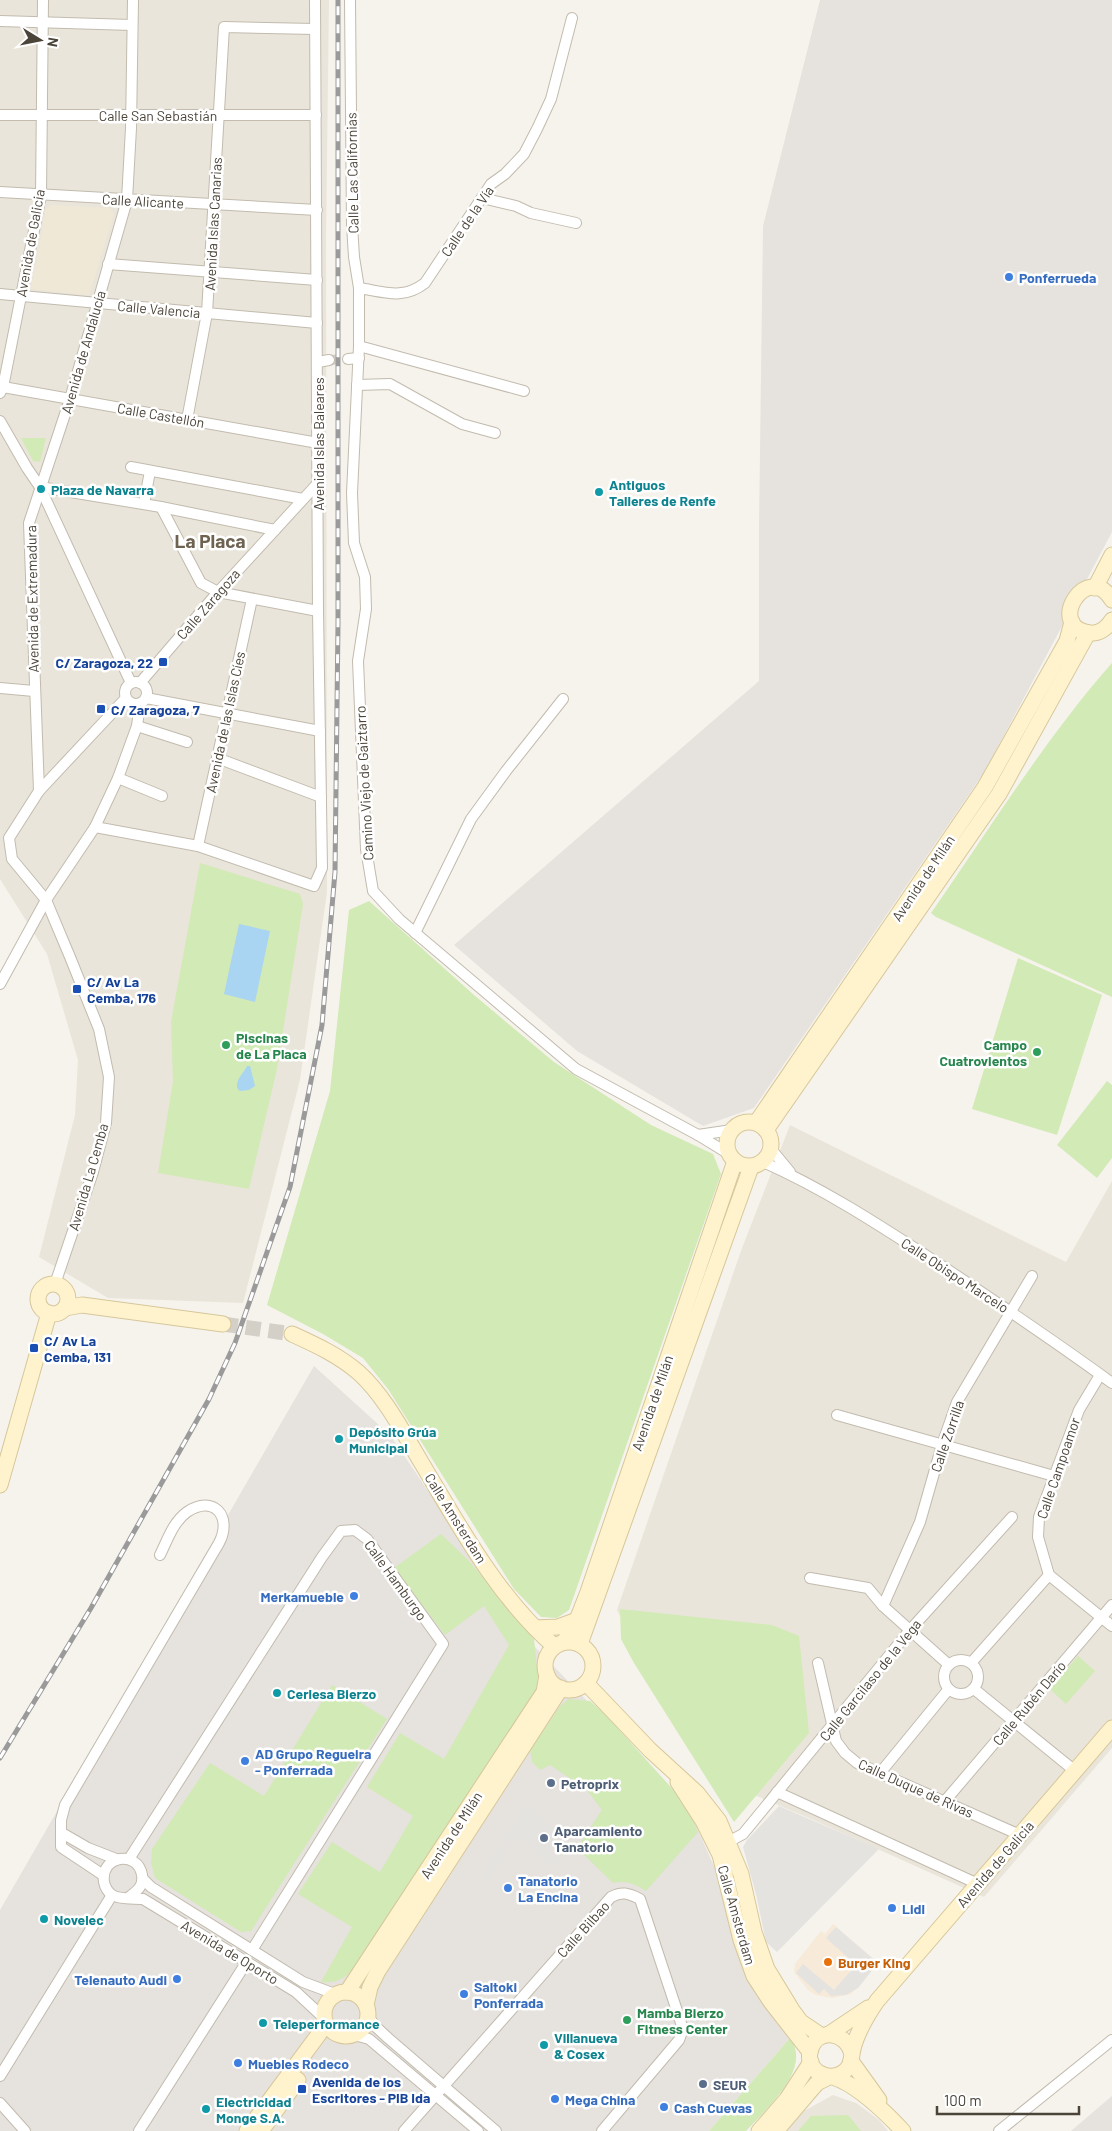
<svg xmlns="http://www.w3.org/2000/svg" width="1112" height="2131" font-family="Barlow,sans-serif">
<rect width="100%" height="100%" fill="#f6f3ec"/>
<g fill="#eae5da">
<path d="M0 0H329L326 239 327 892 300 1080 243 1303 108 1298 39 1257 75 1115 78 1060 47 954 0 879Z"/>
<path d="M790 1125 1066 1262 1112 1181V1748L984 1897 809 1818 740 1789 690 1752 617 1610 742 1248Z"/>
<path d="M833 2095 856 2103 879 2120 888 2131H786L804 2111Z"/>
</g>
<path fill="#f7ead8" d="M833 1924 878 1963 851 1994 832 1998 816 1995 808 1990 794 1972 795 1964 821 1931 825 1934Z"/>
<g fill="#e6e2dd">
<path d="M820 0H1112V532L985 771 754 1108 703 1126 577 1051 454 945 759 681V528L763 226Z"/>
<path d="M314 1366 390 1435 534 1646 686 1803 790 2038 709 2131H0V1910Z"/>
<path d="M1112 2096V2131H1071Z"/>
</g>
<path fill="#efe8d6" d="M52 205 110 208 114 214 89 295 31 289 46 209Z"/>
<g fill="#d2eab5">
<path d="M21 438H46L40 462 33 461Z"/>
<path d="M1112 663V997L936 917 931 913C990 829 1044 740 1112 663Z"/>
<path d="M200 863 300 894 303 904 277 1069 249 1189 158 1173 173 1081 171 1022Z"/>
<path d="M369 901 474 995 554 1062 651 1125 713 1154 721 1174 569 1610 557 1618 541 1617 514 1589 388 1389 363 1358 323 1334 267 1305 330 1091 349 910Z"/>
<path d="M1018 958 1102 995 1057 1135 972 1109Z"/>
<path d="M1107 1081 1112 1085V1158L1097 1178 1057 1145Z"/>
<path d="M441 1534 470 1562 534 1639 538 1676 536 1690 363 1957C349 1973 344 1984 321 1982L352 1927 298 1894 332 1842 380 1872 413 1816 367 1787 400 1733 444 1759 509 1645 484 1606 445 1635 394 1568Z"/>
<path d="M620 1609 772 1625 799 1636 809 1733 734 1822 634 1663 621 1639Z"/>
<path d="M1078 1656 1095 1671 1066 1704 1050 1689Z"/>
<path d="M332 1685 387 1719 251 1931 241 1932 155 1878 151 1863 152 1849 210 1763 264 1796Z"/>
<path d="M569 1699 590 1701 604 1713 686 1804 698 1832 646 1891C635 1884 626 1880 613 1883L577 1848 602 1810 586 1789 550 1765 540 1770 532 1762 530 1750 561 1705Z"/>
<path d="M790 2038C813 2069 766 2109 746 2131H709Z"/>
<path d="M848 2115 861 2131H798L811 2116Z"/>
</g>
<g fill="#e5e3e0">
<path d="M526 1804 573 1845 555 1867 516 1834 489 1881 481 1876Z"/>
<path d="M779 1806 879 1849 777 1952 766 1942 756 1894 743 1847 747 1840Z"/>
<path d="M836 1927 878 1963 858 1988 846 1995 831 1996 824 1989 819 1994 796 1973 803 1964 834 1990 856 1965 826 1938Z"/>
</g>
<g fill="#a9d4f2">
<path d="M239 924 270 931 255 1002 224 994Z"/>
<path d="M247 1066H250L255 1086 249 1090 240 1091 237 1088C236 1078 244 1073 247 1066Z"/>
</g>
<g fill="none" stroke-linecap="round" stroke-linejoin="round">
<path stroke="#d4d0c8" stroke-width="10" stroke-dasharray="10 5" stroke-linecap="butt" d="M329 360 348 359"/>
<path stroke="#d4d0c8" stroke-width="15" stroke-dasharray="15 8" stroke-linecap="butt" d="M223 1324 292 1334"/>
<defs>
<g id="street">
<path d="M350 0 352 225 354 257 359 288V346"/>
<path d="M0 21 132 25"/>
<path d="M0 115H316"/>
<path d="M0 192 317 210"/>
<path d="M482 198 516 206 531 213 576 223"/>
<path d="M108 264 317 280"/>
<path d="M359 288C385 292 403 300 425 283L491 184 505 174 524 154 537 129 551 99 572 18"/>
<path d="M0 294 317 323"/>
<path d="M348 359 359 358"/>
<path d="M318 362 329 360"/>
<path d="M357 385 390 384 462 424 495 433"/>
<path d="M3 387 318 443"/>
<path d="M524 391 359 346 352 493 354 543 365 577 366 609 358 661 366 849 373 891 399 919 576 1069 698 1135 729 1154"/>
<path d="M0 393 3 387 41 195 43 0"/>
<path d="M187 420 207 313 224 27 315 29"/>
<path d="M0 421 27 468 40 487 131 683"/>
<path d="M131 467 303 499"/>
<path d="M40 487 161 507 275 530"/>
<path d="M144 504 150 471"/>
<path d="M161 507 201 583 218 592 318 611"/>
<circle cx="136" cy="693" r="11"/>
<path d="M140 683 218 592 318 483"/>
<path d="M0 688 34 691"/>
<path d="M146 698 320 731"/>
<path d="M137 726 187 742"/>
<path d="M217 758 321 797"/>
<path d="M118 778 162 796"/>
<path d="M39 791 29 523 70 399 127 200 131 128 133 0"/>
<path d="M95 827 198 846 314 886 322 868 318 611 315 0"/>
<path d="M198 846 252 599"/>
<path d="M415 933 471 819 506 771 563 699"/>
<path d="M0 984 46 900 95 827 118 778 137 726 140 704"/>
<path d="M698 1135 732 1130"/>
<path d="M771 1149 790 1172"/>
<path d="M763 1162C822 1188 876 1223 930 1258 992 1299 1053 1340 1112 1383"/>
<path d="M55 1284 93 1172 106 1123 109 1077 99 1029 70 957 46 900 12 859 9 838 39 791 126 698"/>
<path d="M1100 1375 1079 1410 1039 1517 1038 1537 1049 1575 1112 1626"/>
<path d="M837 1415 1054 1476"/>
<path d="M810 1578 868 1588 883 1606 949 1665"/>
<path d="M883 1606 920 1522 942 1445 957 1402 1032 1276"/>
<circle cx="961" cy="1677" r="17"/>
<path d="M818 1663 836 1741 845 1753 857 1763 1020 1835"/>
<path d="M971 1663 1049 1575"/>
<path d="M974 1689 1075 1771"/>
<path d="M880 1773 948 1690"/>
<path d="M777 1792 978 1884"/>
<path d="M945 1801 1112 1605"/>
<path d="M62 1833 88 1848 116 1859"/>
<path d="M728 1842 743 1834 910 1630 1012 1517"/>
<path d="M129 1859 322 1557 341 1531 355 1530 367 1539 443 1644 252 1950"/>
<path d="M103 1875 61 1847V1820L65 1805 219 1543C233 1516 213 1494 187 1512 173 1522 167 1541 160 1555"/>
<path d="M143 1879 151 1887 303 1982 335 1994"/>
<path d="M129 1897C137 1891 144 1886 142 1875 138 1850 100 1855 104 1882 105 1887 108 1892 112 1895 120 1900 134 1898 143 1899L296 1992 324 2018"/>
<path d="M368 2016 376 2027 388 2038 496 2131"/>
<path d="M355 2035 369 2039 478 2131"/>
<path d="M0 2076 112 1895"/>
<path d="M0 2103 25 2131"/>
<path d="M139 2131 246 1963"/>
<path d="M404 2131 611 1897C622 1891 628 1893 640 1899L683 2029 679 2040 602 2131"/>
<path d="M999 2131 1112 2040"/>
</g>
<g id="secondary">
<path d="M1095 588 1112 555"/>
<path d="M1112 600C1088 559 1044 627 1090 633 1099 634 1107 628 1112 620"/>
<circle cx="749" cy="1144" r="22"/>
<path d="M756 1123 985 787 1067 641 1072 622"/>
<path d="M766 1130 999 794 1088 633"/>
<circle cx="53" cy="1299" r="15"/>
<path d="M65 1308 82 1305 223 1324"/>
<path d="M292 1334C316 1345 338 1355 358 1372 384 1395 403 1432 421 1462 460 1527 497 1596 554 1646"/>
<path d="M0 1485 49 1313"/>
<path d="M535 1628 558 1627 577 1620"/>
<circle cx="569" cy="1666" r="24"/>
<path d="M564 1642 577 1620 588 1592 735 1161"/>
<path d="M580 1644 751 1167"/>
<path d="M586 1683 650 1750 697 1793 719 1821 741 1874 754 1932 767 1969 792 2010 801 2022 822 2036"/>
<path d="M678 1782 703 1821 720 1855 741 1940 754 1976 771 2002 810 2052"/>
<circle cx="346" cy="2014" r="22"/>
<path d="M347 1992 544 1692 547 1675"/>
<path d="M366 2005 370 1987 378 1971 561 1688"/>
<path d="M829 2034 868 2008"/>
<path d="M852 2055C847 2030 815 2027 810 2052 805 2076 840 2086 850 2064 852 2058 852 2051 854 2045 859 2029 868 2014 877 2001L1112 1728"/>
<path d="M851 2061 879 2100"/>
<path d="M833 2077C858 2085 885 2112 903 2131"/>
<path d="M247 2131 319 2034 325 2023"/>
<path d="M261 2131 298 2080"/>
<path d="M759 2131 787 2099 811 2062"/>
<path d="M776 2131 817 2083 829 2077"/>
</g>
</defs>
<use href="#street" stroke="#c2bbae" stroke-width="12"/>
<use href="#secondary" stroke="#d6c79b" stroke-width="17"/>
<use href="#street" stroke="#fff" stroke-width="10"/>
<use href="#secondary" stroke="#fff3cd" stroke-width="15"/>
<defs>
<path id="rail" d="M0 1758 91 1608 209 1399 235 1343 290 1187 322 1025 335 872 338 623V0"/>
</defs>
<use href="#rail" stroke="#9a9a9a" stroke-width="5"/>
<use href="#rail" stroke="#fff" stroke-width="3" stroke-dasharray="9" stroke-linecap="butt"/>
</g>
<g fill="#3f7fe0" stroke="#fff" stroke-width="2">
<circle cx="1009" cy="277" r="5"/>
<circle cx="354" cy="1596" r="5"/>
<circle cx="245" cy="1761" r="5"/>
<circle cx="508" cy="1888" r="5"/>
<circle cx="892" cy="1908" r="5"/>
<circle cx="177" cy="1979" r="5"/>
<circle cx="464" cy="1994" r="5"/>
<circle cx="238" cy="2063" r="5"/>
<circle cx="555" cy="2099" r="5"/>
<circle cx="664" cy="2107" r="5"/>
</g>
<g fill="#0f9aa8" stroke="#fff" stroke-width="2">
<circle cx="41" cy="489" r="5"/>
<circle cx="599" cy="492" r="5"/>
<circle cx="339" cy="1439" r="5"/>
<circle cx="277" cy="1693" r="5"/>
<circle cx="44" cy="1919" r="5"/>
<circle cx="263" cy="2023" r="5"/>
<circle cx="544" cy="2045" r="5"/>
<circle cx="206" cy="2109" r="5"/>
</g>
<g fill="#1a4fb4" stroke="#fff" stroke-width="2">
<rect x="158" y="657" width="10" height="10" rx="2.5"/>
<rect x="96" y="704" width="10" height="10" rx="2.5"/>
<rect x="72" y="984" width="10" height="10" rx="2.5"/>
<rect x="29" y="1343" width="10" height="10" rx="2.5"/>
<rect x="297" y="2084" width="10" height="10" rx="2.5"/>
</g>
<g fill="#2e9e5b" stroke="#fff" stroke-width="2">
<circle cx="226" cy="1045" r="5"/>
<circle cx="1037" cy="1052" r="5"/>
<circle cx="627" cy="2020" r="5"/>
</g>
<g fill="#5c6f8a" stroke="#fff" stroke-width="2">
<circle cx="551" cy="1783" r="5"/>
<circle cx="544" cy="1838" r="5"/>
<circle cx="703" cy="2084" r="5"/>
</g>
<circle fill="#e8710a" stroke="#fff" stroke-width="2" cx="828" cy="1962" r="5"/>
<g text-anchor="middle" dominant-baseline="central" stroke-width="5" stroke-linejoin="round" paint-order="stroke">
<g font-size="14" fill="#4b4439" stroke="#fff">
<text x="158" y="115">Calle San Sebastián</text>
<text transform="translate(352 173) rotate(-91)">Calle Las Californias</text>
<text transform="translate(143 201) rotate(3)">Calle Alicante</text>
<text transform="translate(467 221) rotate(-56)">Calle de la Vía</text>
<text transform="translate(213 224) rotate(-87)">Avenida Islas Canarias</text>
<text transform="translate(30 243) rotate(-80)">Avenida de Galicia</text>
<text transform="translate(159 309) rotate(5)">Calle Valencia</text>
<text transform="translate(83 352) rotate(-74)">Avenida de Andalucía</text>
<text transform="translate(161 415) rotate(10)">Calle Castellón</text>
<text transform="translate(318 444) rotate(-90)">Avenida Islas Baleares</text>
<text transform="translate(32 599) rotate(-91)">Avenida de Extremadura</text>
<text transform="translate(208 604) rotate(-49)">Calle Zaragoza</text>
<text transform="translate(225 722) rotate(-78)">Avenida de las Islas Cíes</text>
<text transform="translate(364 783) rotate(-93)">Camino Viejo de Gaiztarro</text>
<text transform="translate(923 878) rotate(-56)">Avenida de Milán</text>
<text transform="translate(88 1177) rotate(-74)">Avenida La Cemba</text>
<text transform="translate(955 1275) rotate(33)">Calle Obispo Marcelo</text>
<text transform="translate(652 1403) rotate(-71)">Avenida de Milán</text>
<text transform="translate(947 1436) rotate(-71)">Calle Zorrilla</text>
<text transform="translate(1058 1468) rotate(-71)">Calle Campoamor</text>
<text transform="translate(456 1518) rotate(58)">Calle Amsterdam</text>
<text transform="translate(396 1580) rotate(54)">Calle Hamburgo</text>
<text transform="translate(870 1680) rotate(-51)">Calle Garcilaso de la Vega</text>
<text transform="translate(1029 1703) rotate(-50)">Calle Rubén Darío</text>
<text transform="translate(916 1788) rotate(24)">Calle Duque de Rivas</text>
<text transform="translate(451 1835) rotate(-57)">Avenida de Milán</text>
<text transform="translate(995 1864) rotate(-49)">Avenida de Galicia</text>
<text transform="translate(737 1915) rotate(74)">Calle Amsterdam</text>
<text transform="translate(583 1929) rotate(-48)">Calle Bilbao</text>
<text transform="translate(230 1952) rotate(31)">Avenida de Oporto</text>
</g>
<g font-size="14" font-weight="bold" fill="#366cbe" stroke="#fff" text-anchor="start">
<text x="1019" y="277">Ponferrueda</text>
<text x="344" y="1596" text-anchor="end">Merkamueble</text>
<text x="255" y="1753">AD Grupo Regueira<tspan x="255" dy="16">- Ponferrada</tspan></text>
<text x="518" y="1880">Tanatorio<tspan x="518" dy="16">La Encina</tspan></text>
<text x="902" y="1908">Lidl</text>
<text x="167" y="1979" text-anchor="end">Telenauto Audi</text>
<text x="474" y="1986">Saltoki<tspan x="474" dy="16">Ponferrada</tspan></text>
<text x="248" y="2063">Muebles Rodeco</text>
<text x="565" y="2099">Mega China</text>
<text x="674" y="2107">Cash Cuevas</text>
</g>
<g font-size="14" font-weight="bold" fill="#0d838f" stroke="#fff" text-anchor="start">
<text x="609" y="484">Antiguos<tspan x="609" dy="16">Talleres de Renfe</tspan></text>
<text x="51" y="489">Plaza de Navarra</text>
<text x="349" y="1431">Depósito Grúa<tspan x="349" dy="16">Municipal</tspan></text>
<text x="287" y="1693">Cerlesa Bierzo</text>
<text x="54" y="1919">Novelec</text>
<text x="273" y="2023">Teleperformance</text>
<text x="554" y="2037">Villanueva<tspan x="554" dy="16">&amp; Cosex</tspan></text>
<text x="216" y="2101">Electricidad<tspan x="216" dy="16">Monge S.A.</tspan></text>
</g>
<g font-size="14" font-weight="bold" fill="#164399" stroke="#fff" text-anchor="start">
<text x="153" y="662" text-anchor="end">C/ Zaragoza, 22</text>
<text x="111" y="709">C/ Zaragoza, 7</text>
<text x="87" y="981">C/ Av La<tspan x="87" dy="16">Cemba, 176</tspan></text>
<text x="44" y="1340">C/ Av La<tspan x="44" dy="16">Cemba, 131</tspan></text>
<text x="312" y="2081">Avenida de los<tspan x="312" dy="16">Escritores - PIB Ida</tspan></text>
</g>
<g font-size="14" font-weight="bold" fill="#27864d" stroke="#fff" text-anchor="start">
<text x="236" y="1037">Piscinas<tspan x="236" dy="16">de La Placa</tspan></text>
<text x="1027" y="1044" text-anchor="end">Campo<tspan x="1027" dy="16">Cuatrovientos</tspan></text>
<text x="637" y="2012">Mamba Bierzo<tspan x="637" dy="16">Fitness Center</tspan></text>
</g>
<g font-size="14" font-weight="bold" fill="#4e5e75" stroke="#fff" text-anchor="start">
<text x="561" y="1783">Petroprix</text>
<text x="554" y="1830">Aparcamiento<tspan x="554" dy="16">Tanatorio</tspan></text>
<text x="713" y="2084">SEUR</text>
</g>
<g font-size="14" font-weight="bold" fill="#c56008" stroke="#fff" text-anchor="start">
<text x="838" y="1962">Burger King</text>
</g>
<g font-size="19" font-weight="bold" fill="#6e6250" stroke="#fff">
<text x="210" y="540">La Placa</text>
</g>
</g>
<g transform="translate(40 40) rotate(100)" stroke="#ffffff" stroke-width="4" paint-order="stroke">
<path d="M0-4L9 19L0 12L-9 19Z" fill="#4b4439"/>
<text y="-8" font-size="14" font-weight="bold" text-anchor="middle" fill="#4b4439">N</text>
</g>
<path d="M937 2106v8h142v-8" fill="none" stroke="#4b4439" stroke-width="2.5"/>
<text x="944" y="2106" font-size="15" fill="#4b4439" stroke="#ffffff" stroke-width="4" paint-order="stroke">100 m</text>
</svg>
